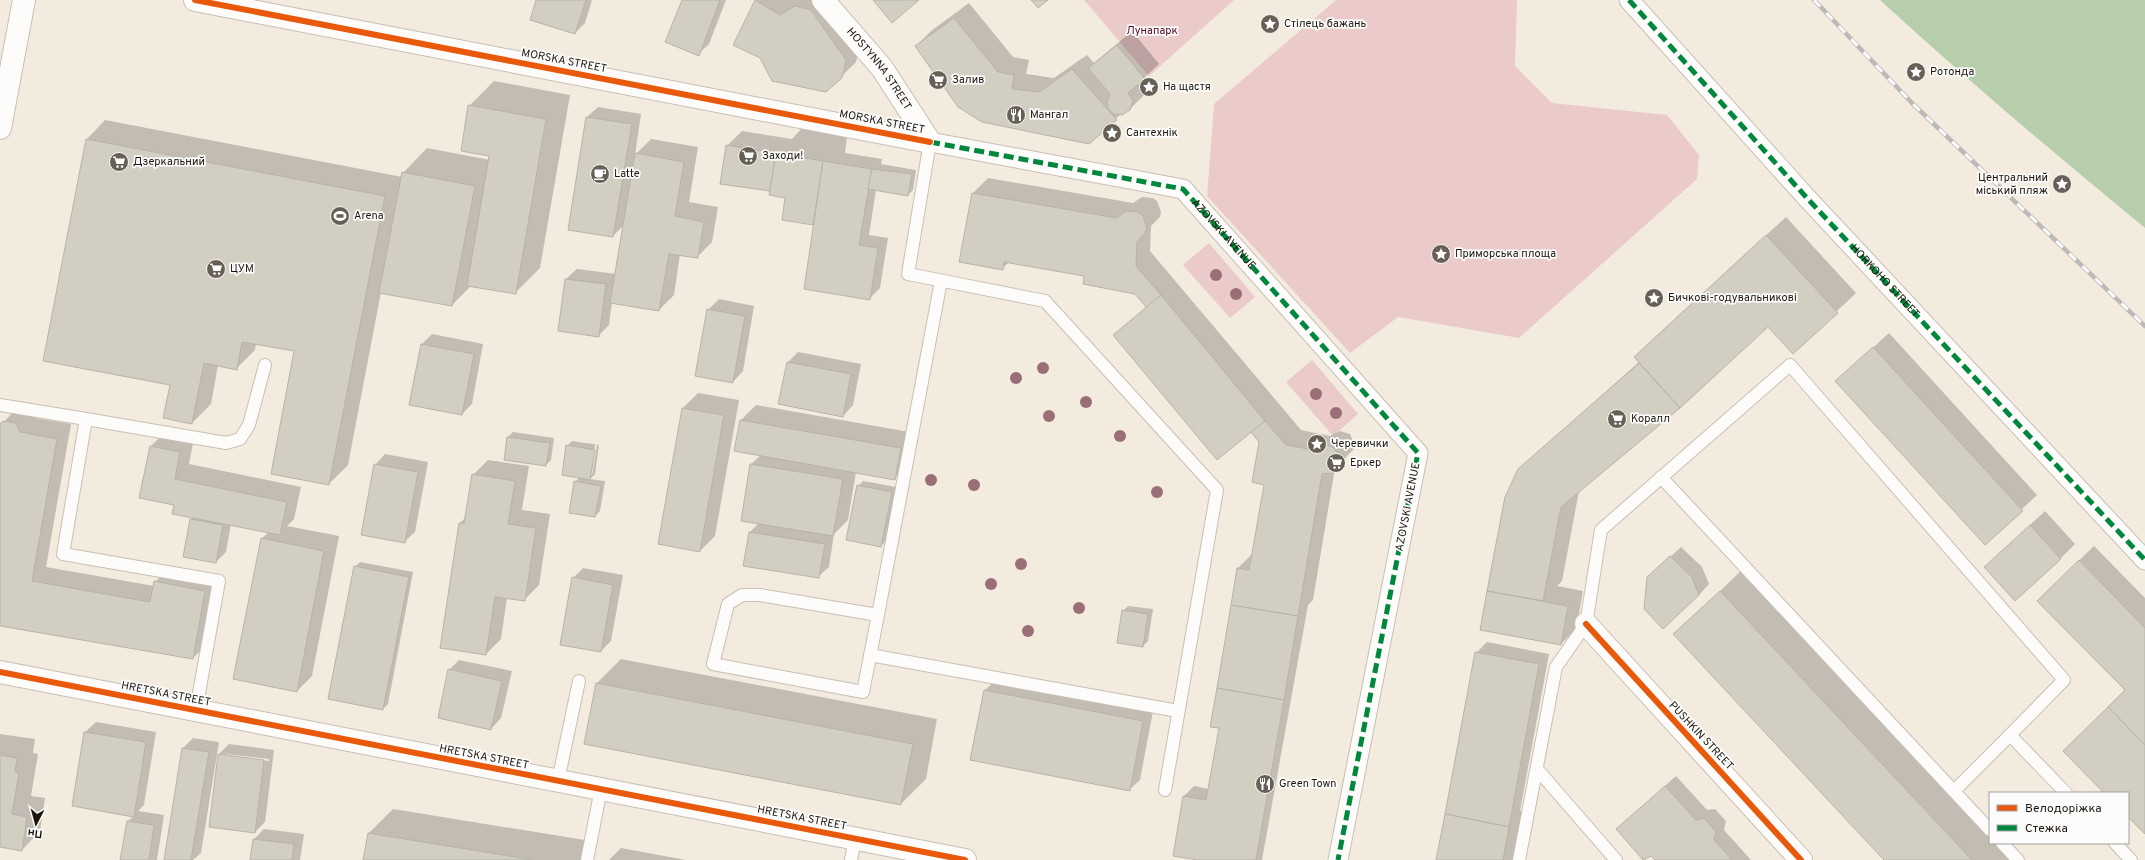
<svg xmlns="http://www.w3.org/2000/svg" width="2145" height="860" font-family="Overpass,sans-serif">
<rect width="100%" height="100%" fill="#f4ebdf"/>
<g fill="#eacbca">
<path d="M1084 0H1234L1149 76Z"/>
<path d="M1336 0H1517L1515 66 1552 103 1667 115 1699 155 1697 179 1519 338 1398 317 1350 353 1207 196 1214 104Z"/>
<path d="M1209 243 1255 297 1230 318 1183 265Z"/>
<path d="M1312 360 1358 414 1333 436 1286 382Z"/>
</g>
<path fill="#b6ceac" d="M1880 0H2145V228C2055 154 1966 79 1880 0Z"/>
<g fill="#0003" fill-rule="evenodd">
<path d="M537 0H592L585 23 575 33Z"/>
<path d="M683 0H726L709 44 698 54Z"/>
<path d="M756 0H829L860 45 856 62 841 77 761 58 734 44Z"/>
<path d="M969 3 1013 57 1029 60 1026 74 1054 78 1087 55 1094 63 1132 31 1159 64 1143 79 1147 86 1145 94 1130 109 1121 114 1088 143 916 46 931 31Z"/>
<path d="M494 81 570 95 540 268 515 293 472 285 452 305 381 292 348 465 329 484 296 351 256 343 255 350 236 369 218 365 211 404 192 423 171 384 44 360 87 139 105 120 402 177 403 173 427 148 490 160 491 155 469 106Z"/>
<path d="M598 107 641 114 635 155 651 139 698 147 689 202 718 207 712 242 697 257 680 254 674 295 659 310 612 302 609 325 598 336 566 279 577 269 616 274 624 225 613 236 569 229 587 117Z"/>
<path d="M801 129 847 137 845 153 882 159 881 164 916 170 913 190 908 195 876 190 869 235 888 238 880 288 869 299 815 222 813 224 786 197 771 190 727 146 742 131 792 139Z"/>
<path d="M988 178 1133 203 1142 197 1153 198 1157 201 1161 212 1160 217 1151 226 1150 251 1301 430 1330 436 1340 431 1350 434 1354 444V449L1335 468 1313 600 1308 605 1262 860H1204L1184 796 1194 786 1209 789 1220 728 1211 726 1238 568 1253 553 1265 484 1260 441 1251 431 1115 335 1147 306 1136 293 1085 276 1009 262 1002 269 973 193Z"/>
<path d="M1786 217 1856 293 1793 353 1768 326 1680 407 1579 491 1562 581 1557 586 1583 591 1576 629 1561 644 1481 629 1506 498 1519 470 1639 362 1635 357 1654 338Z"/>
<path d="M719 299 754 306 743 371 733 382 708 310Z"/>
<path d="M1889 333 2037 495 1985 544 1837 381Z"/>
<path d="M432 334 483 344 472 404 462 414 422 344Z"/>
<path d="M798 352 861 364 853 405 843 416 788 362Z"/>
<path d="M698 393 739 400 715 536 700 551 659 543 683 408Z"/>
<path d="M756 405 915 433 910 464 895 478 856 472 848 520 834 534 829 567 818 577 750 532 759 523 751 464 761 455 736 451 741 420Z"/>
<path d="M19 406 30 408 35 418 71 424 46 567 154 586 155 582 170 567 219 576 208 643 193 658 0 625V426Z"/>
<path d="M165 432 194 438 189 464 301 487 294 519 287 526 339 536 312 676 297 691 261 539 269 532 231 524 226 552 216 562 191 520 194 517 175 504 150 447Z"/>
<path d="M513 432 554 438 551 460 546 465 505 459 508 437Z"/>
<path d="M572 441 599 445 595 474 590 479 605 481 600 511 595 516 575 482 580 477 567 446ZM595 445H597L592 475H590Z"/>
<path d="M385 454 428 462 415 532 404 542 375 465Z"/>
<path d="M488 460 529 466 522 510 550 514 539 585 524 600 507 598 501 639 486 654 460 523 466 517 473 475Z"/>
<path d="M863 481 896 487 886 541 881 546 858 486Z"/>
<path d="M2045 511 2075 544 2060 559 2000 553Z"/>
<path d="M2094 546 2145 598V833L2128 816V793H2106L2126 690 2053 586Z"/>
<path d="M1681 547 1702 567 1709 584 1699 595 1657 569Z"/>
<path d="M360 562 413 572 388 704 383 709 355 567Z"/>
<path d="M1745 567 1990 829V843H2003L2019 860H1886L1675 634Z"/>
<path d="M583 568 623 575 611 641 601 651 573 578Z"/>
<path d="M1128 606 1153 609 1148 641 1143 646 1123 611Z"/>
<path d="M1487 642 1549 654 1520 811 1524 812 1515 860H1437L1476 653Z"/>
<path d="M621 659 937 719 926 779 901 804 586 743 597 683Z"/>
<path d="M459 660 512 671 501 718 491 729 449 670Z"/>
<path d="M996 680 1153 711 1140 780 1129 790 985 690Z"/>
<path d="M96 722 156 732 144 805 138 811 164 815 157 860H122L128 821 134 816 73 806 85 732Z"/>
<path d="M0 734 35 739 33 753 38 754 31 796 45 798 40 831 22 850 0 846Z"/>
<path d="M193 738 219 742 201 853 193 860H172L183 748Z"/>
<path d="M229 744 274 750 265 822 255 832 210 826 219 754ZM226 754 269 759V761L226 756Z"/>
<path d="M1676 776 1707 810 1715 809 1726 821 1724 830 1751 860H1656L1651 854 1645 860 1617 829Z"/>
<path d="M393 809 585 840 582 860H364L369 833Z"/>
<path d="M264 829 304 834 300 860H251L254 839Z"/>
<path d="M621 848 686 860H609Z"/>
</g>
<g fill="#d2cec2" stroke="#b7b3a8">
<path d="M536 0H586L575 34 530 20Z"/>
<path d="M682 0H720L699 56 665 42Z"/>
<path d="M755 0 780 15 795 6 811 10 846 60 842 78 826 92 772 81 760 58 733 45Z"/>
<path d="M873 0H919L892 23Z"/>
<path d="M1031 0H1048L1038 8Z"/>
<path d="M954 18 998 72 1014 75 1012 89 1039 92 1072 69 1117 120 1089 144 982 122 958 107 915 46Z"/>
<path d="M1117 45 1145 79 1128 93 1133 101 1130 110 1122 115 1113 114 1108 108 1107 101 1110 94 1088 68Z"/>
<path d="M468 105 546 119 516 294 467 286 489 156 461 151Z"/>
<path d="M586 117 632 124 613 237 568 230Z"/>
<path d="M86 139 385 196 329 485 271 474 294 351 242 342 237 370 204 363 192 424 163 418 170 385 43 361Z"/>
<path d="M726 145 776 153 770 191 720 184Z"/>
<path d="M635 153 684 162 675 216 704 222 698 258 669 254 659 311 610 303Z"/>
<path d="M776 153 823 161 813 225 782 220 785 198 769 195Z"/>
<path d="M823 161 872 169 859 245 878 248 870 300 804 289Z"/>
<path d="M872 169 912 174 908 196 868 189Z"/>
<path d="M402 172 475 186 452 306 379 293Z"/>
<path d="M972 193 1117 218 1126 211 1138 212 1143 216 1147 227 1145 233 1137 242 1136 266 1161 295 1147 308 1135 294 1083 284 1084 276 1004 262 1003 270 959 262Z"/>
<path d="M1766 235 1838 313 1793 354 1768 327 1680 408 1634 357Z"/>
<path d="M565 279 606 284 599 337 558 331Z"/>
<path d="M1161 295 1265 421 1217 460 1113 335Z"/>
<path d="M707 309 745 316 733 383 695 376Z"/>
<path d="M421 344 474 354 462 415 409 405Z"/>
<path d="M1873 347 2023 511 1985 545 1835 381Z"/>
<path d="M787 362 851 374 843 417 778 404Z"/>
<path d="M1639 363 1680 408 1561 507 1543 601 1487 591 1505 497 1518 469Z"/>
<path d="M682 408 724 415 700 552 658 544Z"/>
<path d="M740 420 901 448 895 480 734 451Z"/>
<path d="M3 421 16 423 20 432 57 439 32 581 150 602 154 581 205 591 193 659 0 626V424Z"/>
<path d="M1265 421 1286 445 1314 450 1324 445 1330 446 1335 449 1340 459 1336 469 1332 473 1322 474 1298 616 1231 605 1237 568 1249 570 1264 485 1252 482 1259 442 1251 432Z"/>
<path d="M507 437 550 443 546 466 504 460Z"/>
<path d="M566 445 595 450 590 480 562 475Z"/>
<path d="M150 446 180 452 175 479 287 502 280 535 172 514 174 505 139 498Z"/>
<path d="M374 464 418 472 405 543 361 535Z"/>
<path d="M750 464 843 479 833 536 741 521Z"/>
<path d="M472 474 515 481 508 524 536 528 525 601 495 597 486 655 440 648 459 523H464Z"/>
<path d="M574 481 601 486 595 517 569 513Z"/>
<path d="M857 485 892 492 881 547 846 540Z"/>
<path d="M190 519 223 525 216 563 183 557Z"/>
<path d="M2030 525 2061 559 2015 601 1984 567Z"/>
<path d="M749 532 825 544 819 578 743 566Z"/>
<path d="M261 538 324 551 297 692 233 679Z"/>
<path d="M1670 556 1692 577 1699 595 1663 629 1644 609 1647 577Z"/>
<path d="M2079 560 2145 628V745L2108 707 2125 690 2037 601Z"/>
<path d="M354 566 409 577 383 710 328 699Z"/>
<path d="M572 577 613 585 601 652 560 645Z"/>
<path d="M1487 591 1568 606 1561 645 1480 630Z"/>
<path d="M1720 591 1972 860H1884L1673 634Z"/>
<path d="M1231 605 1298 616 1284 700 1217 688Z"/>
<path d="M1122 610 1148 614 1143 647 1117 643Z"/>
<path d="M1475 652 1539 664 1509 827 1445 814Z"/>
<path d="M448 669 502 681 491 730 438 718Z"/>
<path d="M596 683 913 744 901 805 584 744Z"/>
<path d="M1217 688 1284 700 1256 860H1198L1173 856 1183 796 1206 800 1219 728 1210 727Z"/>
<path d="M984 690 1143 721 1130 791 970 760Z"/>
<path d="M2108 707 2145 745V834L2128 817V793H2104L2063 751Z"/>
<path d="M84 732 146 742 134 817 72 806Z"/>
<path d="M182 748 209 752 191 860H164Z"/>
<path d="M218 754 264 760 255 833 209 827Z"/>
<path d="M0 755 17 758 15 772 19 773 12 814 27 817 22 851 0 847Z"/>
<path d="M1665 786 1696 820 1704 818 1716 832 1714 840 1732 860H1655L1651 856 1643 860 1616 829Z"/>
<path d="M1445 814 1509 827 1503 860H1436Z"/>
<path d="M127 821 154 825 149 860H120Z"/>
<path d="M368 833 533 860H363Z"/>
<path d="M253 839 294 844 292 860H250Z"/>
</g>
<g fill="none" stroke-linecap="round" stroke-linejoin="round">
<defs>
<g id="service">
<path d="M930 142 908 274 1045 301 1217 490 1165 790"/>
<path d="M0 405 86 419 63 554 219 581 196 710"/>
<path d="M86 419 226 443 240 439 249 425 265 365"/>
<path d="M1661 477 1990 830"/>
<path d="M878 615 760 595H742L728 604 713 664 863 692 878 615 941 281"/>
<path d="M870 655 1178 711"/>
<path d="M1537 769 1616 860"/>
<path d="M558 781 579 681"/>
<path d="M1954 791 2010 735"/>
<path d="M2002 843 2018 860"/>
<path d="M2115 843 2131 860"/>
<path d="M587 860 601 789"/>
<path d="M851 860 855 839"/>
<path d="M1519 860 1556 667 1586 624 1601 530 1790 365 2064 680 2010 735 2066 793"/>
</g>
<g id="pedestrian">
<path id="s1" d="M1629 0 1806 197 2145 560"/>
<path id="s2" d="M930 142 1183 189 1418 453 1338 860"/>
</g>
<g id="minor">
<path d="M195 0 930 142"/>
<path id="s3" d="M823 0 882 68 930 142"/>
<path d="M1586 624 1801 860"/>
<path d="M0 672 965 860"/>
</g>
<path id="secondary" d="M0 128 24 0"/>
</defs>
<use href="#service" stroke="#c7bfb5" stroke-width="14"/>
<use href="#pedestrian" stroke="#c7bfb5" stroke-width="21"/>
<use href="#minor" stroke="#c7bfb5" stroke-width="24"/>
<use href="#secondary" stroke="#c7bfb5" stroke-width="24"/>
<use href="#service" stroke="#fdfcfa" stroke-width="12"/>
<use href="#pedestrian" stroke="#fdfcfa" stroke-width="19"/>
<use href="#minor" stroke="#fdfcfa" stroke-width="22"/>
<use href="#secondary" stroke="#fdfcfa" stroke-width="22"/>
<defs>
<path id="rail" d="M1814 0 1913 104 2145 326"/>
</defs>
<use href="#rail" stroke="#bcbab7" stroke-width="4.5"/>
<use href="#rail" stroke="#fcfcfc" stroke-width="3" stroke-dasharray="9" stroke-linecap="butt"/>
<g stroke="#00873e" stroke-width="5" stroke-dasharray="10 5" stroke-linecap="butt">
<path d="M1629 0 1806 197 2145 560"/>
<path d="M930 142 1183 189 1418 453 1338 860"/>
</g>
<defs>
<g id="cycleway">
<path d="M195 0 930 142"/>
<path d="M1586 624 1801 860"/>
<path d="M0 672 965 860"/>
</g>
</defs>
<use href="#cycleway" stroke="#fcfcfc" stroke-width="8"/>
<use href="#cycleway" stroke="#e8590c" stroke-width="6"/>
</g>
<g fill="#9a6e77">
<circle cx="1216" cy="275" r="6"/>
<circle cx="1236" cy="294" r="6"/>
<circle cx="1043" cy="368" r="6"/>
<circle cx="1016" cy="378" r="6"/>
<circle cx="1316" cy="394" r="6"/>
<circle cx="1086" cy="402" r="6"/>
<circle cx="1336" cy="413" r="6"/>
<circle cx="1049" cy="416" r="6"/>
<circle cx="1120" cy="436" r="6"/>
<circle cx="931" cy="480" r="6"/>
<circle cx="974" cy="485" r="6"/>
<circle cx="1157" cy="492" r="6"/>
<circle cx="1021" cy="564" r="6"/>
<circle cx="991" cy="584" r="6"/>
<circle cx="1079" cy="608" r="6"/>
<circle cx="1028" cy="631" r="6"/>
</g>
<defs>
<symbol id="sight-disc" viewBox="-11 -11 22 22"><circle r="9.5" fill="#686056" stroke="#fcfcfc"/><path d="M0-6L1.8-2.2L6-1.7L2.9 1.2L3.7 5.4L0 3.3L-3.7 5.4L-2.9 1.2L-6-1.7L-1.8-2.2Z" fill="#fff"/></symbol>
<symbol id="supermarket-disc" viewBox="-11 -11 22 22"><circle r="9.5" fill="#686056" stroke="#fcfcfc"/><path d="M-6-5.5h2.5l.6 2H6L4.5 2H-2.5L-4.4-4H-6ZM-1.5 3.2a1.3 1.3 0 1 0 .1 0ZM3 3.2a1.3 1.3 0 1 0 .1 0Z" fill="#fff"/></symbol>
<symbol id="restaurant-disc" viewBox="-11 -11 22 22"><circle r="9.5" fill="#686056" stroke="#fcfcfc"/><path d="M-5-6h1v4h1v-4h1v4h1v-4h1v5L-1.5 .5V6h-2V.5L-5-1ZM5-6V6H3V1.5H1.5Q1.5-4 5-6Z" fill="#fff"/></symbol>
<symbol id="cafe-disc" viewBox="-11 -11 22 22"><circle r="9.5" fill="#686056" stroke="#fcfcfc"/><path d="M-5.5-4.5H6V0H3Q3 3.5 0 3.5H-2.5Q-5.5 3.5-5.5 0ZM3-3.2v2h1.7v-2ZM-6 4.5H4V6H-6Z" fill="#fff"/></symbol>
<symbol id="stadium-disc" viewBox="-11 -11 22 22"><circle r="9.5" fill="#686056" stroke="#fcfcfc"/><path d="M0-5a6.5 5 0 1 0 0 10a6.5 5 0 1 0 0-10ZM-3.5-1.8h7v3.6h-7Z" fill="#fff"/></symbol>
</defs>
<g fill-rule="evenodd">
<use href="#sight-disc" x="1259" y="13" width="22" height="22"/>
<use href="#sight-disc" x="1905" y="61" width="22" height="22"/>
<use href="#supermarket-disc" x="927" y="69" width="22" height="22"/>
<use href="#sight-disc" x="1138" y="76" width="22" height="22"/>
<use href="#restaurant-disc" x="1005" y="104" width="22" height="22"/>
<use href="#sight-disc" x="1101" y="122" width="22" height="22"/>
<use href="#supermarket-disc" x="737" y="145" width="22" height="22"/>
<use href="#supermarket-disc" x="108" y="151" width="22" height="22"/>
<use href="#cafe-disc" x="589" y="163" width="22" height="22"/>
<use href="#sight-disc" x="2051" y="173" width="22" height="22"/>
<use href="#stadium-disc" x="329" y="205" width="22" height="22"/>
<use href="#sight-disc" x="1430" y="243" width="22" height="22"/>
<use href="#supermarket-disc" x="205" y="258" width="22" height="22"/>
<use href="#sight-disc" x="1643" y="287" width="22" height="22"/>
<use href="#supermarket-disc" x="1606" y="408" width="22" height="22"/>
<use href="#sight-disc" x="1306" y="433" width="22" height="22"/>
<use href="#supermarket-disc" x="1325" y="452" width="22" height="22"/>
<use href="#restaurant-disc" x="1254" y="773" width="22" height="22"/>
</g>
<g text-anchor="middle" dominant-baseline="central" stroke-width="3.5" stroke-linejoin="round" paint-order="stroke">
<g font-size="11" fill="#1c150c" stroke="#fcfcfc" text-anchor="start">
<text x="1284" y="24">Стілець бажань</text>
<text x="1930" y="72">Ротонда</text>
<text x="952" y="80">Залив</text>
<text x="1163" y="87">На щастя</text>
<text x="1030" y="115">Мангал</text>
<text x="1126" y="133">Сантехнік</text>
<text x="762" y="156">Заходи!</text>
<text x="133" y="162">Дзеркальний</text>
<text x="614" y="174">Latte</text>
<text x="2048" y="178" text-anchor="end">Центральний<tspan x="2048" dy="13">міський пляж</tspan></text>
<text x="354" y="216">Arena</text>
<text x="1455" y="254">Приморська площа</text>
<text x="230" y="269">ЦУМ</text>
<text x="1668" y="298">Бичкові-годувальникові</text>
<text x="1631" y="419">Коралл</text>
<text x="1331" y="444">Черевички</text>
<text x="1350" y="463">Еркер</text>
<text x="1279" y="784">Green Town</text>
</g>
<g font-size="11" fill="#500822" stroke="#fcfcfc">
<text x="1152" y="31">Лунапарк</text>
</g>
<g font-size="11" fill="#1c150c" stroke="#fcfcfc">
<text transform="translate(564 61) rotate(11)">MORSKA STREET</text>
<text stroke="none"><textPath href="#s3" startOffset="89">HOSTYNNA STREET</textPath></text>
<text transform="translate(882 122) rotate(11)">MORSKA STREET</text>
<text stroke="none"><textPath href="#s2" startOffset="318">AZOVSKI AVENUE</textPath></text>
<text stroke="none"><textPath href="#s1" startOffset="380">HORKOHO STREET</textPath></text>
<text transform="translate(1408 507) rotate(-79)">AZOVSKI AVENUE</text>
<text transform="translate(166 694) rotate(11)">HRETSKA STREET</text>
<text transform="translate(1701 736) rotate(47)">PUSHKIN STREET</text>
<text transform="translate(484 757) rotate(11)">HRETSKA STREET</text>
<text transform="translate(802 818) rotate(11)">HRETSKA STREET</text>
</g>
</g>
<rect x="1989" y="792" width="140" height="52" fill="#fcfcfc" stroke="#a2a09c"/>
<rect x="1997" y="805" width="20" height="6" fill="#e8590c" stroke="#a2a09c"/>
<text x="2025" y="812" font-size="12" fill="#1c150c">Велодоріжка</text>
<rect x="1997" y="825" width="20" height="6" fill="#00873e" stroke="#a2a09c"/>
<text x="2025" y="832" font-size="12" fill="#1c150c">Стежка</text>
<g transform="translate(36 824) rotate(186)" stroke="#fcfcfc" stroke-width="3" paint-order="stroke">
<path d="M0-3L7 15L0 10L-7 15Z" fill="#1c150c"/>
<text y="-6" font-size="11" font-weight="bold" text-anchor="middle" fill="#1c150c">Пн</text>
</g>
</svg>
